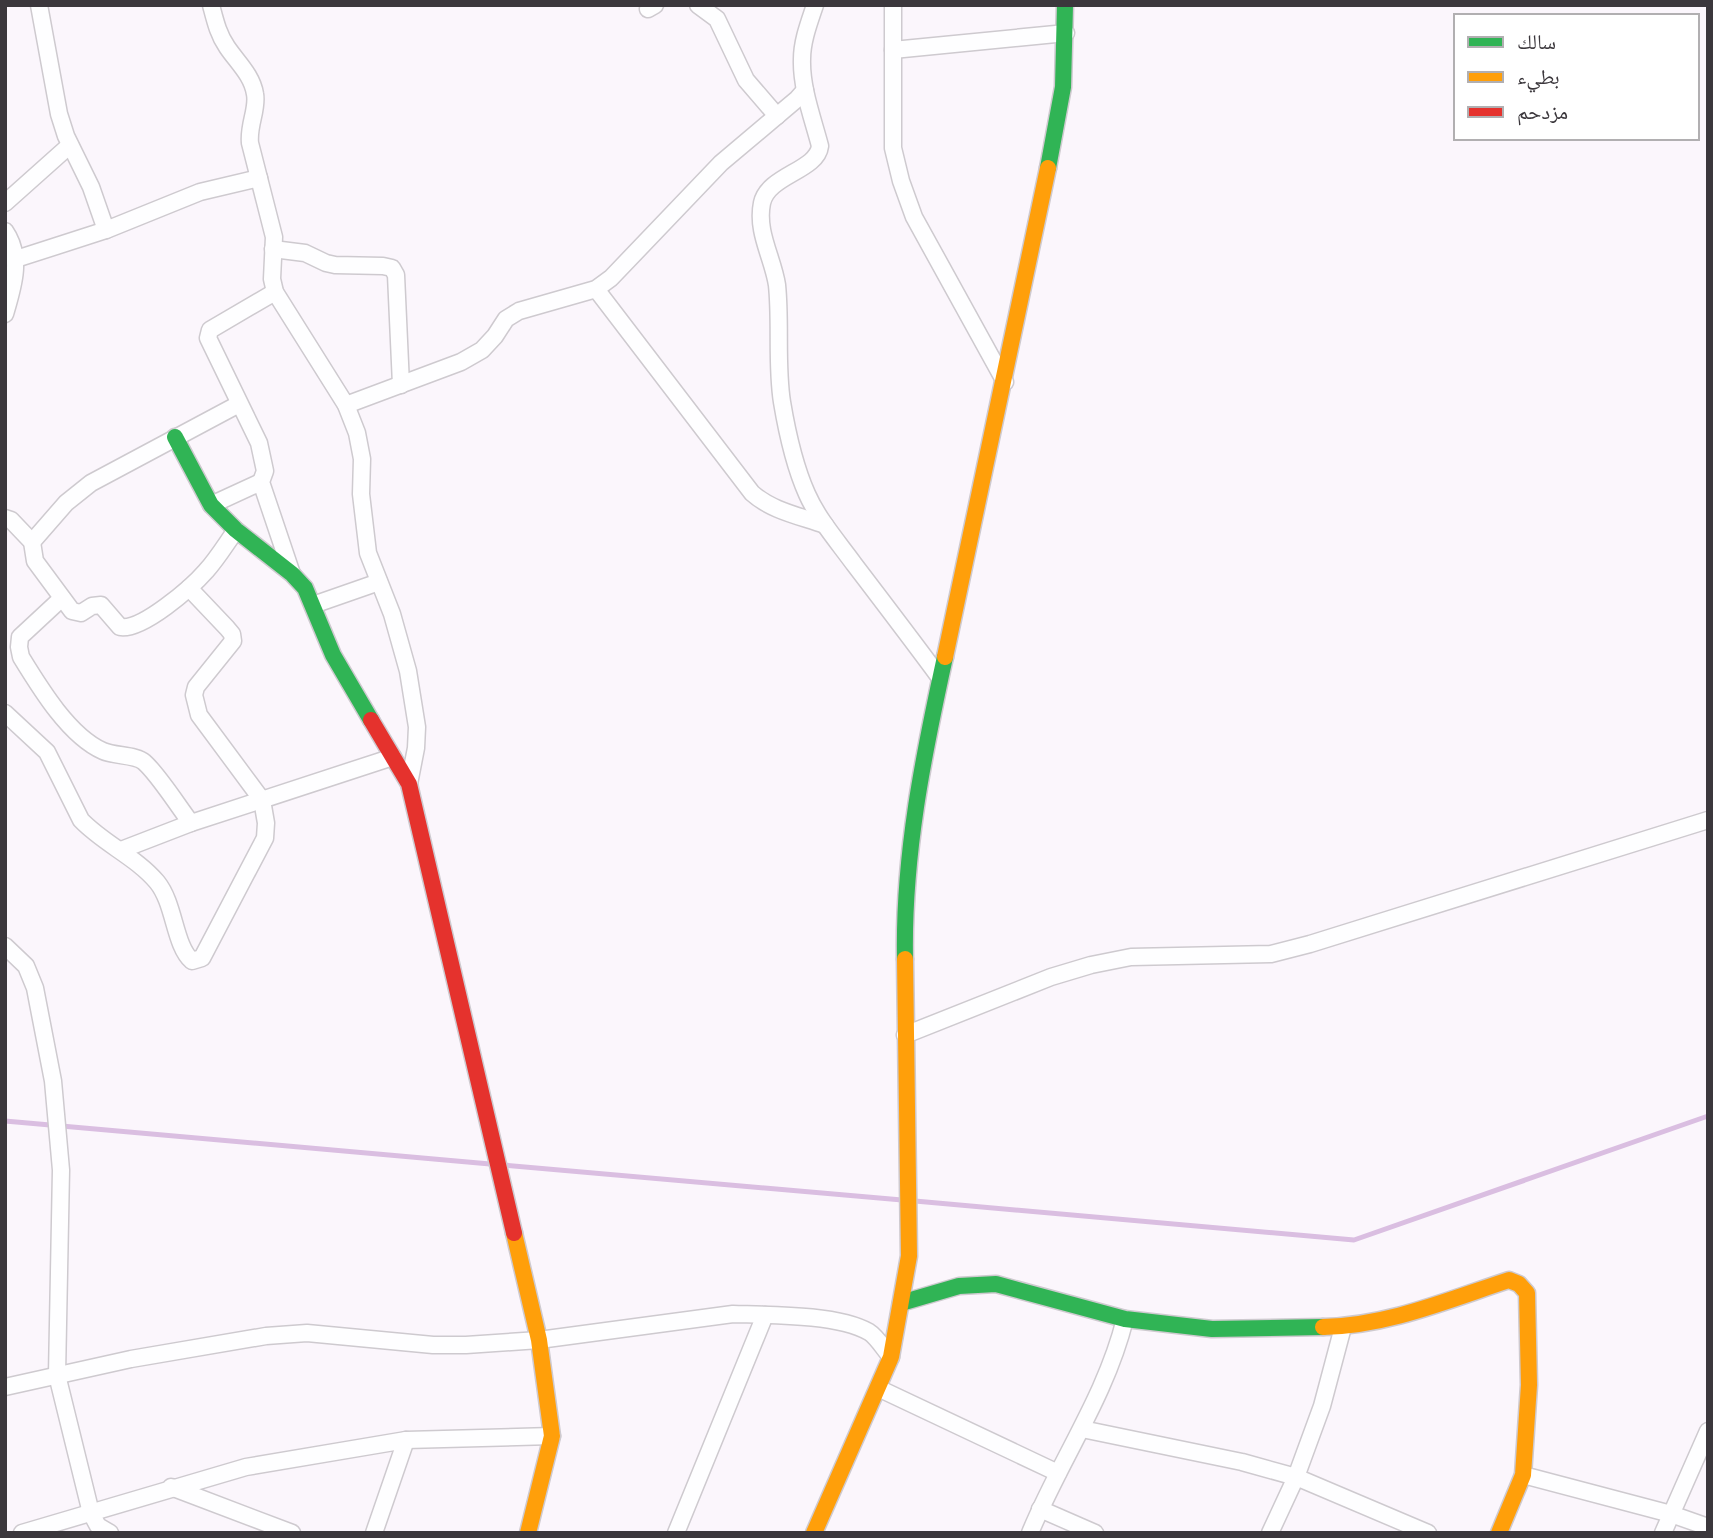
<svg xmlns="http://www.w3.org/2000/svg" width="1713" height="1538" font-family="Barlow,'Noto Naskh Arabic',sans-serif">
<rect width="100%" height="100%" fill="#fbf6fc"/>
<g fill="none" stroke-linecap="round" stroke-linejoin="round">
<g stroke="#dabee1" stroke-width="5">
<path d="M5 1121 490 1164"/>
<path d="M503 1165 902 1200"/>
<path d="M915 1201 1354 1240 1708 1116"/>
</g>
<defs>
<g id="street">
<path d="M39 5 59 114 66 136 91 187 106 230"/>
<path d="M211 5C215 20 218 34 227 47 237 62 252 75 255 94 258 109 248 125 250 143L274 237 272 279 275 292 346 405 357 433 362 459 361 494 368 553 392 614 408 671 417 727 416 748 409 784"/>
<path d="M698 5 717 19 746 80 777 116"/>
<path d="M815 5C809 23 802 41 802 59 801 88 813 119 820 146 817 171 768 175 762 203 756 232 773 258 777 285 781 324 776 364 782 402 787 432 794 465 807 494 818 519 838 542 854 564 883 602 912 640 940 678"/>
<path d="M893 5V148L901 181 914 217 1005 382"/>
<path d="M648 9 655 5"/>
<path d="M893 50 1066 33"/>
<path d="M5 203 70 145"/>
<path d="M5 231C23 257 13 287 5 314"/>
<path d="M273 249 305 253 326 263 335 265 383 266 392 268 396 275 401 385"/>
<path d="M16 259 106 230 200 192 259 178"/>
<path d="M596 289 752 493C772 511 800 516 825 525"/>
<path d="M275 292 210 330 208 338 259 443 265 471 261 482 292 574"/>
<path d="M346 405 461 362 482 350 495 336 506 319 519 311 596 289 611 278 721 163 797 99 805 90"/>
<path d="M211 505 261 482"/>
<path d="M5 518 11 520 32 542 35 561 72 611 81 613 92 606 101 605 120 627C142 631 192 587 206 571 217 559 226 544 236 530"/>
<path d="M32 542 66 503 91 483 239 404"/>
<path d="M62 598 20 637 19 647 21 657C40 688 69 736 103 751 114 756 137 755 144 762 158 774 178 806 191 823"/>
<path d="M313 605 379 582"/>
<path d="M5 713 47 752 81 820C104 844 136 857 157 882 175 904 174 945 192 961L202 958 265 838 266 823 262 800 199 715 194 695 196 687 233 641 232 634 227 628 189 588"/>
<path d="M121 850 191 823 393 757"/>
<path d="M5 946 26 966 35 988 53 1081 61 1170 57 1375 91 1513 98 1526 110 1533"/>
<path d="M905 1035 1051 977 1091 965 1131 957 1271 954 1310 944 1708 820"/>
<path d="M5 1387 131 1359 266 1336 307 1333 433 1345H466L539 1340 733 1314C769 1315 838 1314 869 1332 877 1337 884 1349 891 1357"/>
<path d="M878 1388 1058 1473"/>
<path d="M1082 1429 1242 1462 1296 1477 1322 1406 1343 1327"/>
<path d="M1523 1475 1671 1514 1708 1527"/>
<path d="M171 1487 292 1533"/>
<path d="M1040 1509 1095 1533"/>
<path d="M22 1533 246 1467 406 1440 552 1436"/>
<path d="M374 1533 406 1440"/>
<path d="M676 1533 765 1315"/>
<path d="M1030 1533C1060 1460 1106 1396 1125 1319"/>
<path d="M1270 1533 1296 1477 1428 1533"/>
<path d="M1663 1533 1708 1431"/>
</g>
<g id="fast">
<path d="M1048 168 1063 87 1065 5"/>
<path d="M175 437 211 505 236 530 292 574 305 588 333 655 371 720"/>
<path d="M905 959C903 856 923 757 945 657"/>
<path d="M901 1303 959 1286 996 1284 1125 1319 1212 1329 1323 1327"/>
</g>
<g id="slow">
<path d="M945 657 1048 168"/>
<path d="M514 1233 539 1340 552 1436 528 1533"/>
<path d="M1323 1327C1387 1326 1448 1300 1509 1280L1519 1284 1527 1293 1529 1385 1523 1475 1499 1533"/>
<path d="M814 1533 891 1357 909 1256 905 959"/>
</g>
<path id="jam" d="M371 720 409 784 514 1233"/>
</defs>
<use href="#street" stroke="#cecacf" stroke-width="19"/>
<use href="#fast" stroke="#cecacf" stroke-width="19"/>
<use href="#slow" stroke="#cecacf" stroke-width="19"/>
<use href="#jam" stroke="#cecacf" stroke-width="19"/>
<use href="#street" stroke="#fefeff" stroke-width="16"/>
<use href="#fast" stroke="#30b455" stroke-width="16"/>
<use href="#slow" stroke="#ff9f0a" stroke-width="16"/>
<use href="#jam" stroke="#e5322d" stroke-width="16"/>
</g>
<rect width="1713" height="1538" fill="none" stroke="#3b373c" stroke-width="14"/>
<rect x="1454" y="14" width="245" height="126" fill="#ffffff" stroke="#b1afb1" stroke-width="2"/>
<rect x="1468" y="37" width="35" height="10" fill="#30b455" stroke="#b1afb1" stroke-width="2"/>
<text x="1517" y="49" font-size="21" fill="#3b373c">سالك</text>
<rect x="1468" y="72" width="35" height="10" fill="#ff9f0a" stroke="#b1afb1" stroke-width="2"/>
<text x="1517" y="84" font-size="21" fill="#3b373c">بطيء</text>
<rect x="1468" y="107" width="35" height="10" fill="#e5322d" stroke="#b1afb1" stroke-width="2"/>
<text x="1517" y="119" font-size="21" fill="#3b373c">مزدحم</text>
</svg>
